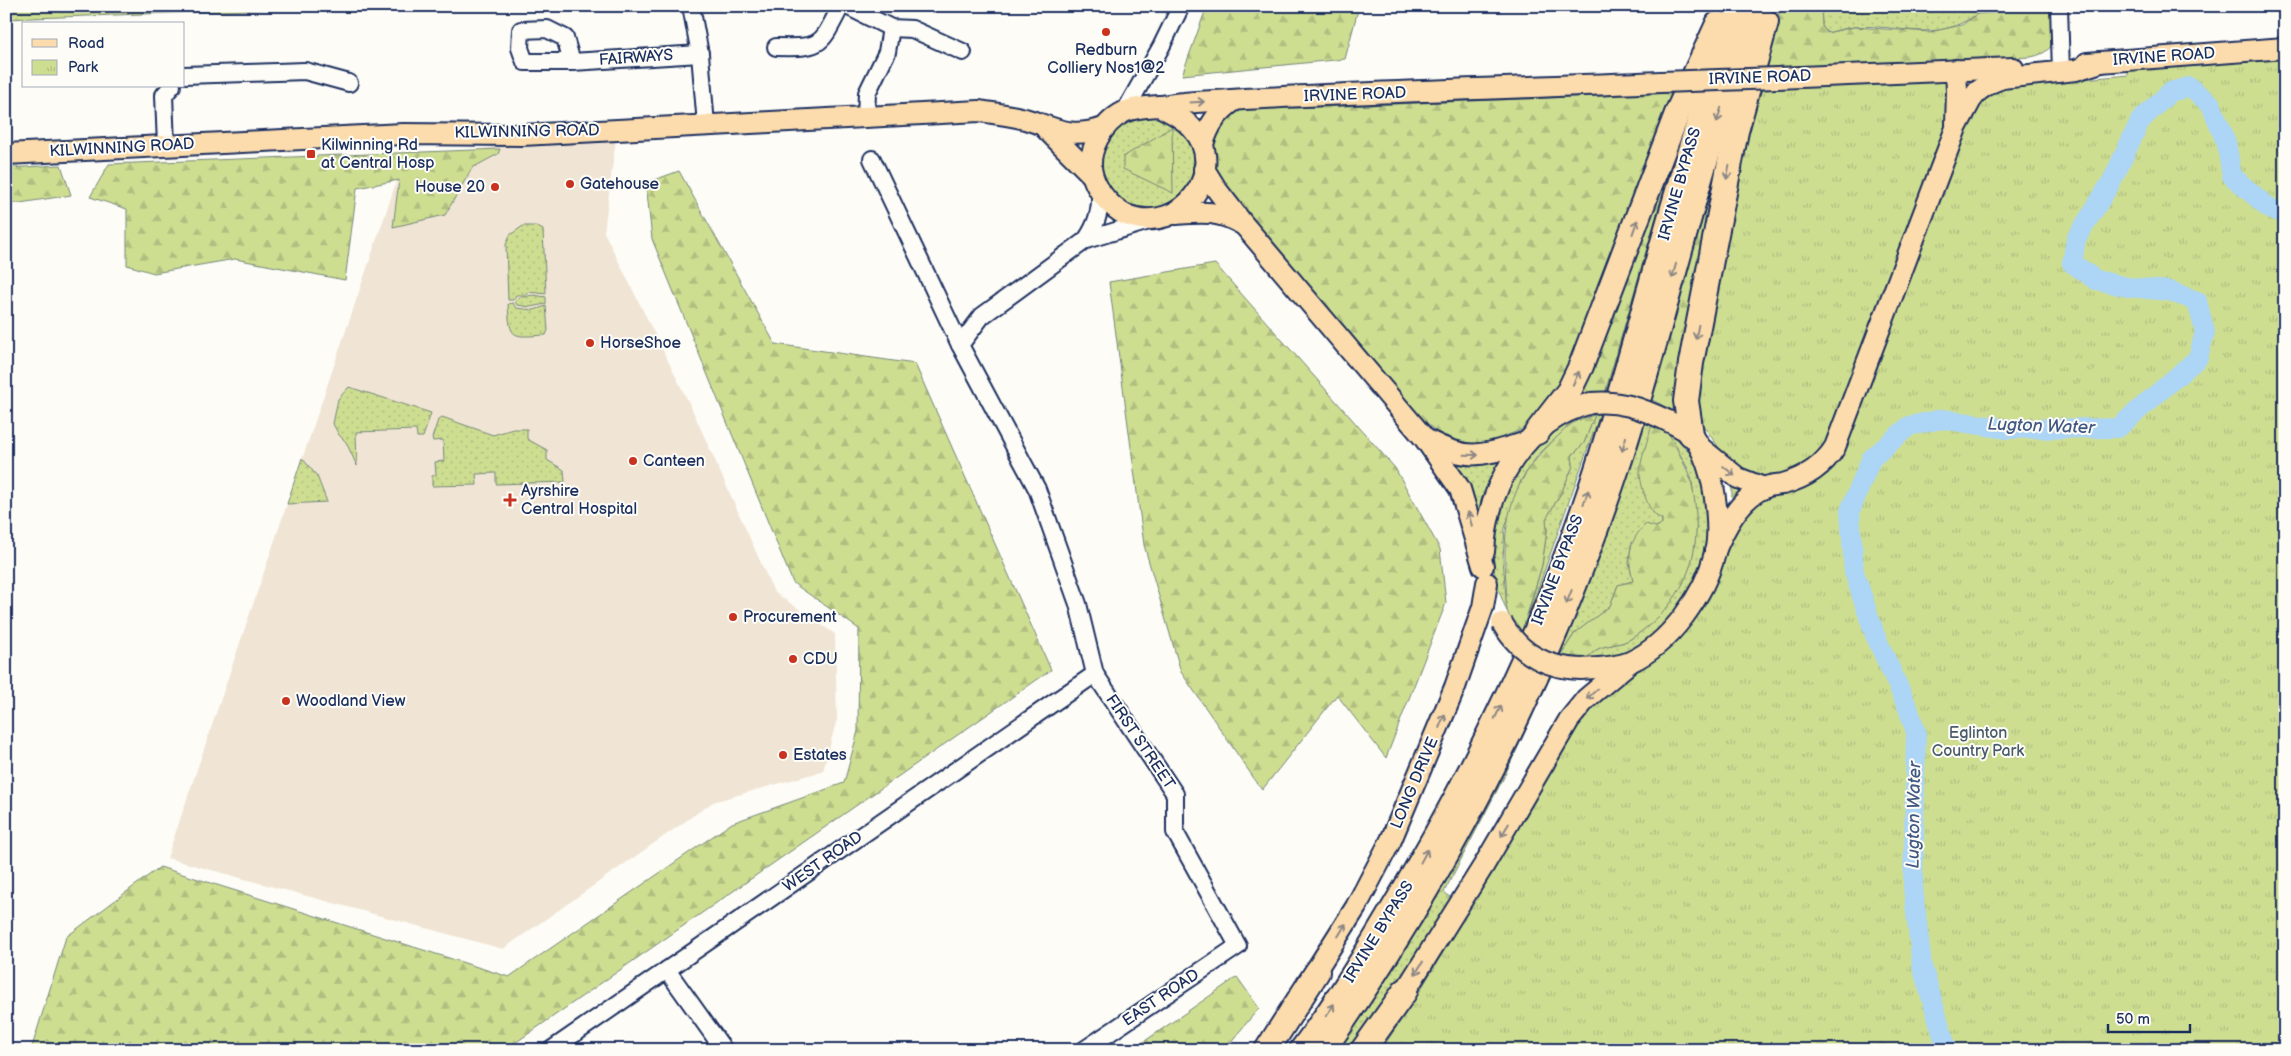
<svg xmlns="http://www.w3.org/2000/svg" width="2291" height="1056" font-family="'Balsamiq Sans',sans-serif">
<defs>
<pattern id="grass-dots" width="8" height="8" patternUnits="userSpaceOnUse" patternTransform="scale(1.25)"><rect width="8" height="8" fill="#cede91"/><path d="M2 2h.1M6 6h.1" fill="none" stroke="#b0bf7f" stroke-width="1.8" stroke-linecap="round"/></pattern>
<pattern id="forest-firs" width="22" height="20" patternUnits="userSpaceOnUse" patternTransform="scale(1.25)"><rect width="22" height="20" fill="#cede91"/><path d="M5 1l3.5 6h-7zM16 11l3.5 6h-7z" fill="#b0bf7f"/></pattern>
<pattern id="park-tufts" width="24" height="20" patternUnits="userSpaceOnUse" patternTransform="scale(1.25)"><rect width="24" height="20" fill="#cede91"/><path d="M3 7l-1-3M5 7V3M7 7l1-3M15 17l-1-3M17 17v-4M19 17l1-3" fill="none" stroke="#b0bf7f"/></pattern>
</defs>
<rect width="100%" height="100%" fill="#fdfcf7"/>
<filter id="ink" filterUnits="userSpaceOnUse"><feTurbulence type="fractalNoise" baseFrequency=".02" numOctaves="2"/><feDisplacementMap in="SourceGraphic" scale="10" xChannelSelector="R" yChannelSelector="G"/><feConvolveMatrix kernelMatrix="1 2 1 2 8 2 1 2 1" color-interpolation-filters="sRGB"/></filter>
<g filter="url(#ink)">
<path fill="#f0e5d4" d="M618 123 604 232 691 407 774 592 835 634 837 719 823 771 713 802 503 949 167 858 402 165Z"/>
<g fill="url(#grass-dots)" stroke="#748678">
<path d="M6 6H361L6 19Z"/>
<path d="M1821 6H1977V14C1934 45 1900 23 1853 27 1845 28 1835 31 1827 33L1822 26Z"/>
<circle cx="1148" cy="162" r="46"/>
<path d="M1687 121H1689L1607 394 1605 393 1666 180 1663 179Z"/>
<path d="M523 226H536L543 230 546 294 529 292 525 295H516L513 300H508L506 245 510 235Z"/>
<path d="M533 295 546 297V304L530 307 517 305 515 302 517 298Z"/>
<path d="M513 303 516 308 534 310 546 306 548 330 546 335C511 337 510 340 508 304Z"/>
<path d="M349 387 431 413 423 437H417L416 430 356 432 357 466 346 442 339 435 333 424 338 399Z"/>
<path d="M1600 414 1525 625 1542 565 1547 531 1546 519 1561 493 1573 466 1572 456 1584 443 1595 415Z"/>
<path d="M442 417 493 435 513 429H527V439L547 450V460L564 470 565 482 496 484V473L476 474 477 485 432 486V476L436 475 435 462 444 461 443 440 433 441 432 438 438 420Z"/>
<path d="M1575 420 1538 455 1521 480 1505 528 1503 558 1507 611C1501 597 1495 582 1494 567 1491 518 1511 463 1551 433 1558 428 1567 424 1575 420Z"/>
<path d="M1645 421 1652 424 1662 524 1656 527 1631 544 1629 563 1633 581 1618 585 1610 606 1574 634 1560 656 1557 655 1593 571Z"/>
<path d="M1666 429C1681 441 1693 455 1701 473 1727 537 1683 633 1619 655 1609 659 1596 659 1585 660 1589 656 1595 650 1600 648 1611 644 1622 645 1632 638 1682 604 1703 558 1694 500 1693 492 1693 484 1691 477 1686 462 1673 444 1666 429Z"/>
<path d="M1507 457 1482 513H1479L1469 485 1453 462Z"/>
<path d="M302 458 317 476 327 502 287 504Z"/>
<path d="M1546 674 1551 676 1503 779 1444 892 1453 900 1354 1050H1335Z"/>
</g>
<g fill="url(#forest-firs)" stroke="#748678">
<path d="M1207 6H1359L1345 59 1182 75Z"/>
<path d="M1781 6H1821L1822 26 1827 33 1854 27 1930 32 1962 25 1977 14 2004 12 2007 6H2053C2054 32 2061 51 2031 57L1762 68Z"/>
<path d="M1676 93 1578 359 1544 409 1521 430 1479 446 1463 445 1445 440 1398 395 1250 220 1218 177 1211 147 1217 127 1234 113 1241 110Z"/>
<path d="M1172 127 1173 193 1123 169V157Z"/>
<path d="M500 149 498 154 472 168 445 215 393 227 399 180 357 188 345 280 235 259 154 273 127 265V209L90 197 109 164Z"/>
<path d="M61 165 71 195 20 203H6V168Z"/>
<path d="M679 171 775 344 915 364 1051 670 505 1050H31L66 937 160 867 509 977 732 823 844 783 858 731 859 629 793 583 652 239 646 183Z"/>
<path d="M1663 179H1667L1605 393 1585 395 1582 387 1597 358Z"/>
<path d="M1702 202 1714 204 1678 403 1672 410 1650 399Z"/>
<path d="M1215 264 1395 468 1440 549 1446 603 1386 758 1337 695 1262 790 1181 672 1144 545 1109 282Z"/>
<path d="M1595 415 1584 443 1572 456 1573 466 1561 493 1546 519 1547 530 1542 565 1522 632C1517 626 1508 617 1507 610 1505 602 1507 592 1506 583 1502 525 1508 485 1551 443 1570 425 1570 421 1595 415Z"/>
<path d="M1652 424C1656 425 1663 427 1666 430 1671 435 1691 476 1692 485 1705 549 1689 600 1632 638 1622 645 1611 644 1600 648 1595 650 1589 656 1585 660L1560 656 1575 633 1610 606 1618 585 1633 581C1627 558 1628 541 1646 524L1656 527 1662 524V519C1648 514 1642 489 1640 475 1639 462 1649 437 1652 424Z"/>
<path d="M1237 977 1259 1008 1224 1050H1132Z"/>
</g>
<path fill="url(#park-tufts)" stroke="#748678" d="M2285 57V1050H1381L1415 999 1588 709 1660 654 1708 595 1731 540 1732 490 1722 452 1697 417 1693 394 1754 91 1844 82 1927 80 2003 86 2118 76 2128 75V71L2188 63Z"/>
<g fill="none" stroke-linecap="round" stroke-linejoin="round">
<path stroke="#acd5f6" stroke-width="20" d="M1947 1050 1922 966 1913 887 1916 732 1908 708 1875 635 1854 572 1850 511 1871 459 1909 426 1942 419 2007 429 2118 428 2198 358 2205 332 2197 301 2169 291 2128 287 2096 280 2072 263 2076 239 2112 181 2140 121 2170 92 2189 87 2211 104 2226 142 2232 176 2271 210 2285 213"/>
<defs>
<g id="minor">
<path d="M691 6 700 54 706 125"/>
<path d="M847 6 891 28 912 29 963 52"/>
<path d="M2059 6 2061 72"/>
<path d="M776 47C823 48 820 46 841 6"/>
<path d="M572 62 565 38 547 29 521 30 520 48 525 62H572L700 54"/>
<path d="M184 75 305 71 349 83"/>
<path d="M1125 111 1161 47 1181 6"/>
<path d="M866 118 867 93 887 52 891 28"/>
<path d="M166 146 164 95 172 86"/>
<path d="M872 159 960 345"/>
<path d="M1086 240C1097 224 1101 210 1100 191"/>
<path d="M667 970 724 1050"/>
<path d="M551 1050 1095 674"/>
<path d="M1084 1050 1238 946 1175 832V794L1095 674 1078 604 1037 489 960 345 982 316 1086 240 1149 221"/>
</g>
<g id="major">
<path d="M2087 63 2285 48"/>
<path d="M1956 70 1957 91 1956 124"/>
<path d="M1777 78 2013 68"/>
<path d="M1159 106C1171 112 1183 118 1192 128 1229 168 1184 237 1126 215 1111 208 1098 192 1093 177 1085 153 1102 123 1124 112 1135 107 1147 107 1158 106 1167 106 1175 103 1184 103 1204 101 1224 101 1244 99 1383 91 1522 88 1661 82"/>
<path d="M1046 129 1092 175"/>
<path d="M1203 144C1209 125 1217 112 1235 100"/>
<path d="M6 154 403 134 522 135 979 111C994 113 1010 115 1025 119 1059 129 1068 139 1104 128"/>
<path d="M1204 169 1217 190 1244 225 1425 439 1460 489 1483 566"/>
<path d="M1175 214C1202 212 1218 210 1242 224"/>
<path d="M1429 441C1471 463 1485 454 1527 442"/>
<path d="M1701 448 1738 478 1764 488"/>
<path d="M1715 551C1725 527 1740 498 1764 488 1769 485 1777 485 1783 484 1805 478 1823 467 1835 447L1956 128 1971 100 1978 91 1990 83 2002 78 2076 70 2101 62"/>
<path d="M1484 552C1487 485 1524 421 1591 403"/>
<path d="M1581 669C1597 668 1616 668 1630 662 1670 644 1705 594 1715 553 1720 533 1716 497 1711 477 1707 462 1702 447 1692 435 1685 429 1674 424 1666 420"/>
<path d="M1308 983 1356 907 1391 840 1455 687 1483 607 1487 583"/>
<path d="M1397 1004 1484 865 1569 720 1586 699 1629 663"/>
</g>
<g id="highway">
<path d="M1537 432 1569 391 1581 366 1678 111 1718 24"/>
<path d="M1691 434 1686 401 1691 363 1736 131 1766 22"/>
<path d="M1267 1050 1317 972"/>
<path d="M1302 1050C1335 1006 1364 958 1392 911 1478 768 1552 614 1602 454 1648 305 1683 152 1740 6"/>
<path d="M1323 1050C1450 869 1551 669 1620 459 1651 363 1675 265 1703 168 1715 130 1725 91 1738 53 1744 37 1752 22 1759 6"/>
<path d="M1363 1050 1405 991"/>
</g>
</defs>
<use href="#minor" stroke="#1b2f5e" stroke-width="20"/>
<use href="#major" stroke="#1b2f5e" stroke-width="24"/>
<use href="#highway" stroke="#1b2f5e" stroke-width="28"/>
<use href="#minor" stroke="#fdfcf7" stroke-width="16"/>
<use href="#major" stroke="#fcdcac" stroke-width="20"/>
<use href="#highway" stroke="#fcdcac" stroke-width="24"/>
<defs>
<g id="major-bridge">
<path d="M1661 82 1777 78"/>
<path d="M1591 403C1618 400 1641 408 1666 420"/>
<path d="M1502 623C1520 654 1546 668 1581 669"/>
</g>
</defs>
<use href="#major-bridge" stroke="#1b2f5e" stroke-width="24" stroke-linecap="butt"/>
<use href="#major-bridge" stroke="#fcdcac" stroke-width="20"/>
</g>
<defs><path id="oneway-shaft" d="M-6 0H5M1.5-3L5.5 0L1.5 3" fill="none" stroke-width="1.6" stroke-linecap="round" stroke-linejoin="round" transform="scale(1.25)"/></defs>
<g stroke="#8c8685">
<use href="#oneway-shaft" transform="translate(1197 102) rotate(-3)"/>
<use href="#oneway-shaft" transform="translate(1719 115) rotate(107)"/>
<use href="#oneway-shaft" transform="translate(1728 172) rotate(101)"/>
<use href="#oneway-shaft" transform="translate(1635 227) rotate(-70)"/>
<use href="#oneway-shaft" transform="translate(1674 271) rotate(106)"/>
<use href="#oneway-shaft" transform="translate(1697 332) rotate(101)"/>
<use href="#oneway-shaft" transform="translate(1576 378) rotate(-65)"/>
<use href="#oneway-shaft" transform="translate(1624 444) rotate(106)"/>
<use href="#oneway-shaft" transform="translate(1471 455) rotate(1)"/>
<use href="#oneway-shaft" transform="translate(1729 471) rotate(40)"/>
<use href="#oneway-shaft" transform="translate(1586 497) rotate(-70)"/>
<use href="#oneway-shaft" transform="translate(1470 519) rotate(-106)"/>
<use href="#oneway-shaft" transform="translate(1569 597) rotate(111)"/>
<use href="#oneway-shaft" transform="translate(1592 694) rotate(137)"/>
<use href="#oneway-shaft" transform="translate(1498 712) rotate(-64)"/>
<use href="#oneway-shaft" transform="translate(1442 721) rotate(-68)"/>
<use href="#oneway-shaft" transform="translate(1505 830) rotate(121)"/>
<use href="#oneway-shaft" transform="translate(1424 856) rotate(-62)"/>
<use href="#oneway-shaft" transform="translate(1342 930) rotate(-59)"/>
<use href="#oneway-shaft" transform="translate(1419 968) rotate(122)"/>
<use href="#oneway-shaft" transform="translate(1330 1010) rotate(-56)"/>
</g>
</g>
<g fill="#c8321e" stroke="#fdfcf7" stroke-width="2">
<circle cx="1106" cy="32" r="5"/>
<rect x="306" y="149" width="10" height="10" rx="2.5"/>
<circle cx="570" cy="184" r="5"/>
<circle cx="495" cy="187" r="5"/>
<circle cx="590" cy="343" r="5"/>
<circle cx="633" cy="461" r="5"/>
<path d="M507.5 492.5h5v5h5v5h-5v5h-5v-5h-5v-5h5z"/>
<circle cx="733" cy="617" r="5"/>
<circle cx="793" cy="659" r="5"/>
<circle cx="286" cy="701" r="5"/>
<circle cx="783" cy="755" r="5"/>
</g>
<g text-anchor="middle" dominant-baseline="central" stroke-width="4" stroke-linejoin="round" paint-order="stroke">
<g font-size="16" fill="#1b2f5e" stroke="#fdfcf7" text-anchor="start">
<text x="1106" y="50" text-anchor="middle">Redburn<tspan x="1106" dy="18">Colliery Nos1@2</tspan></text>
<text x="321" y="145">Kilwinning Rd<tspan x="321" dy="18">at Central Hosp</tspan></text>
<text x="580" y="184">Gatehouse</text>
<text x="485" y="187" text-anchor="end">House 20</text>
<text x="600" y="343">HorseShoe</text>
<text x="643" y="461">Canteen</text>
<text x="521" y="491">Ayrshire<tspan x="521" dy="18">Central Hospital</tspan></text>
<text x="743" y="617">Procurement</text>
<text x="803" y="659">CDU</text>
<text x="296" y="701">Woodland View</text>
<text x="793" y="755">Estates</text>
</g>
<g font-size="16" fill="#1b2f5e" stroke="#fdfcf7">
<text transform="translate(2164 57) rotate(-4)">IRVINE ROAD</text>
<text transform="translate(636 58) rotate(-4)">FAIRWAYS</text>
<text transform="translate(1760 78) rotate(-2)">IRVINE ROAD</text>
<text transform="translate(1355 95) rotate(-2)">IRVINE ROAD</text>
<text transform="translate(527 132) rotate(-1)">KILWINNING ROAD</text>
<text transform="translate(122 148) rotate(-3)">KILWINNING ROAD</text>
<text transform="translate(1680 184) rotate(-74)">IRVINE BYPASS</text>
<text transform="translate(1558 570) rotate(-69)">IRVINE BYPASS</text>
<text transform="translate(1140 742) rotate(56)">FIRST STREET</text>
<text transform="translate(1415 783) rotate(-67)">LONG DRIVE</text>
<text transform="translate(823 862) rotate(-35)">WEST ROAD</text>
<text transform="translate(1379 932) rotate(-58)">IRVINE BYPASS</text>
<text transform="translate(1161 998) rotate(-34)">EAST ROAD</text>
</g>
<g font-size="16" fill="#485b6b" stroke="#fdfcf7">
<text x="1978" y="733">Eglinton<tspan x="1978" dy="18">Country Park</tspan></text>
</g>
<g font-size="18" font-style="italic" fill="#3f5884" stroke="#fdfcf7">
<text transform="translate(2041 426) rotate(2)">Lugton Water</text>
<text transform="translate(1914 815) rotate(-89)">Lugton Water</text>
</g>
</g>
<rect width="2291" height="1056" fill="none" stroke="#fdfcf7" stroke-width="25"/>
<rect x="12" y="12" width="2266" height="1031" fill="none" stroke="#1b2f5e" stroke-width="2" filter="url(#ink)"/>
<rect x="22" y="22" width="162" height="65" fill="#fdfcf7" stroke="#a3aaba"/>
<rect x="32" y="39" width="25" height="8" fill="#fcdcac" stroke="#a3aaba"/>
<text x="68" y="48" font-size="15" fill="#1b2f5e">Road</text>
<rect x="32" y="60" width="25" height="15" fill="url(#park-tufts)" stroke="#a3aaba"/>
<text x="68" y="72" font-size="15" fill="#1b2f5e">Park</text>
<path d="M2108 1024v8h82v-8" fill="none" stroke="#1b2f5e" stroke-width="2.5"/>
<text x="2116" y="1024" font-size="15" fill="#1b2f5e" stroke="#fdfcf7" stroke-width="4" paint-order="stroke">50 m</text>
</svg>
